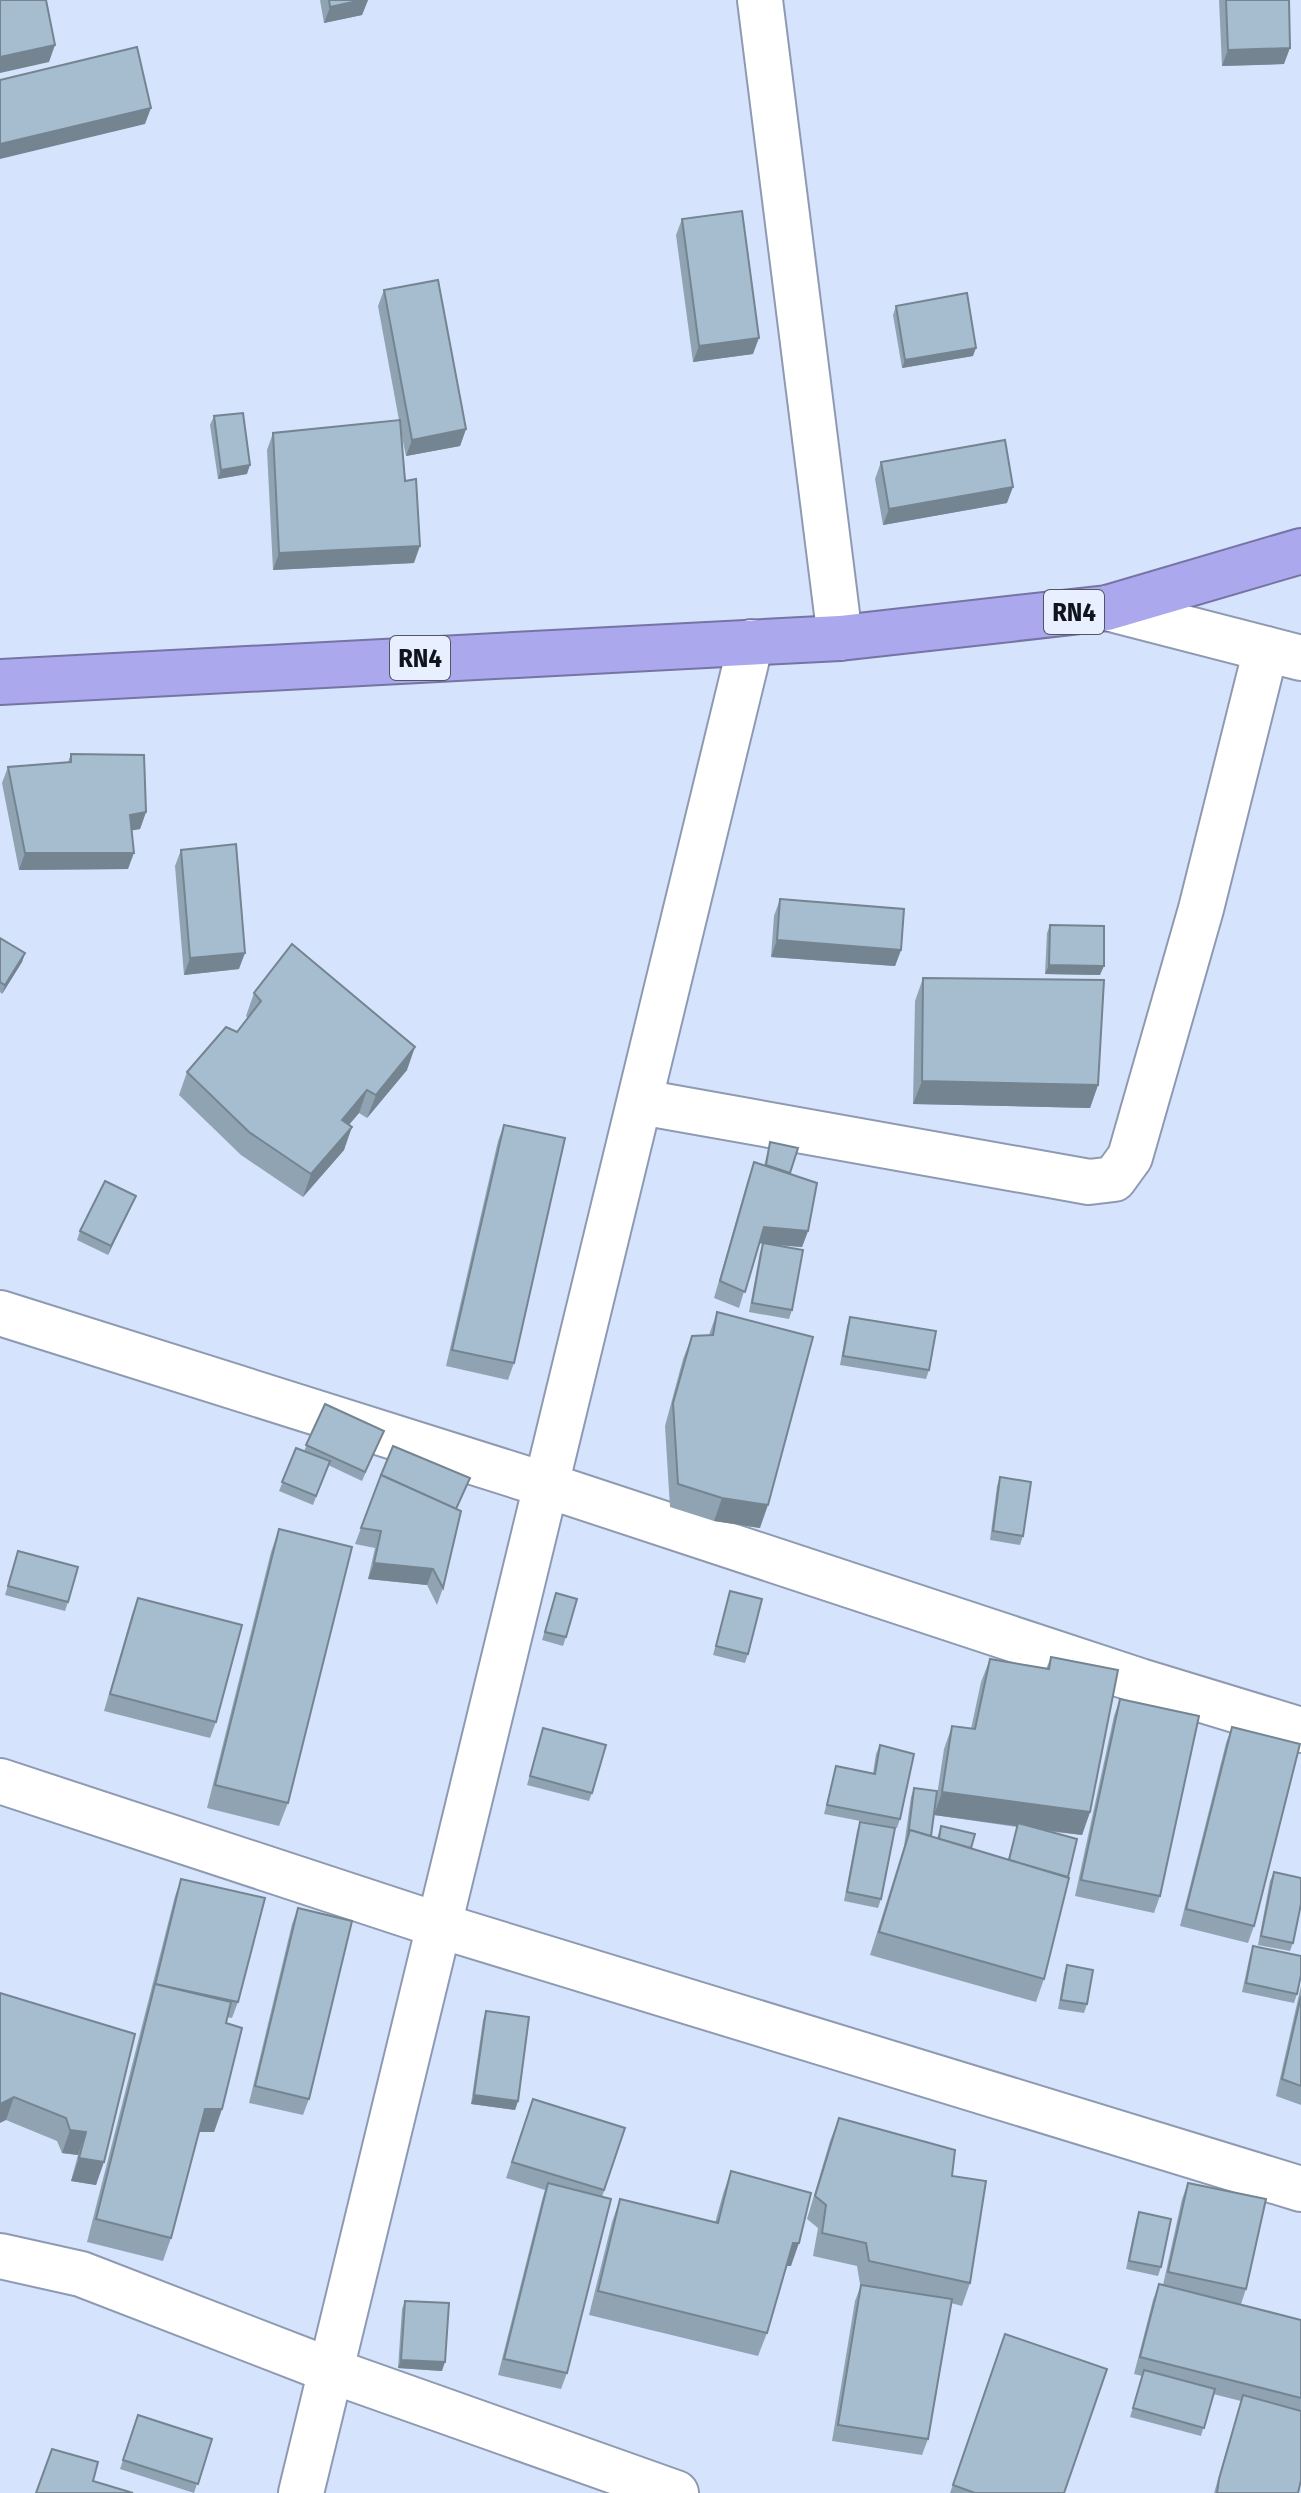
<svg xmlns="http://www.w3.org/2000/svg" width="1301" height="2493" font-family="'Fira Sans Condensed',sans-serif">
<rect width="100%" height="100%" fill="#d6e3fc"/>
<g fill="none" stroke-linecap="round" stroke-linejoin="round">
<defs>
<g id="street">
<path d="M760 0 840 638"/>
<path d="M641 1102 1089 1182 1114 1179 1130 1157 1201 909 1266 649"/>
<path d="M0 1313 549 1486 1140 1681 1301 1730"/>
<path d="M0 1781 441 1926 1301 2189"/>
<path d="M0 2256 81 2274 332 2371 676 2493"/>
<path d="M301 2493 751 642"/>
</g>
<path id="secondary" d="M1107 608 1301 658"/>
<path id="highway" d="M0 682 840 638 1107 608 1301 551"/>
</defs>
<use href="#street" stroke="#8e9ab1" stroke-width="48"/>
<use href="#secondary" stroke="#8e9ab1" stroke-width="48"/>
<use href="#highway" stroke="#7574a4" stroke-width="48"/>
<use href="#street" stroke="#fff" stroke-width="44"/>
<use href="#secondary" stroke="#fff" stroke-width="44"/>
<use href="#highway" stroke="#aca8ed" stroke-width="44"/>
</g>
<g fill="#8fa3b2">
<path d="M320 0H368L362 15 324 23Z"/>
<path d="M1219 0H1289L1284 64 1222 66Z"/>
<path d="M682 219 753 354 693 362 676 235Z"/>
<path d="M384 290 466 429 460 446 406 456 401 432 414 563 273 570 267 450 273 433 399 420 378 306Z"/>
<path d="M896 306 973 356 902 368 893 315Z"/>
<path d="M214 416 247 474 218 479 210 425Z"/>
<path d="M881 462 1007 503 883 525 875 479Z"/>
<path d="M71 754 146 812 140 829 132 830 128 869 19 870 2 783 8 767 68 762Z"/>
<path d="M181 850 239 969 184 975 175 866Z"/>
<path d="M780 899 901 950 895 966 771 957 774 916Z"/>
<path d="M1050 925 1100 975 1045 974 1047 933Z"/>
<path d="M0 938 25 953 22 962 2 994 0 992Z"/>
<path d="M923 978 1098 1085 1090 1108 913 1104 915 1001Z"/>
<path d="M254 993 407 1070 367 1118 359 1113 349 1125 344 1150 303 1197 241 1155 179 1095 187 1072 237 1032 248 1018 246 1016Z"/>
<path d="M504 1125 514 1363 508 1380 446 1366 498 1141Z"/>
<path d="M770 1142 798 1148 789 1174 808 1231 802 1247 772 1245 792 1310 789 1319 749 1312 760 1252 763 1244 759 1243 739 1308 714 1298 748 1179 754 1162 764 1166Z"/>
<path d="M136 1196 108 1255 77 1240 80 1231Z"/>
<path d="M717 1312 760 1528 714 1521 670 1507 665 1426 683 1359 692 1336 709 1335Z"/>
<path d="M850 1317 929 1370 926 1379 840 1365 847 1326Z"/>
<path d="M325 1404 384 1431 362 1481 328 1465 313 1505 279 1491 296 1448 304 1451Z"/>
<path d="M1000 1477 1023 1536 1020 1545 990 1540 997 1486Z"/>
<path d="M379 1480 457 1509 443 1588 437 1605 427 1585 368 1579 375 1548 355 1544Z"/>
<path d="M279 1529 288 1803 279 1826 207 1808 271 1552Z"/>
<path d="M18 1551 68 1602 65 1611 5 1595Z"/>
<path d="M730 1591 748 1654 745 1663 713 1655Z"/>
<path d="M556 1593 566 1637 563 1646 542 1640Z"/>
<path d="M138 1598 216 1722 210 1738 104 1711 132 1614Z"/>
<path d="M1051 1657 1090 1812 1082 1835 1046 1831 1044 1979 1036 2002 870 1955 904 1846 911 1797 914 1788 931 1836 937 1838 941 1826 971 1848 1008 1859 1017 1827 934 1815 944 1749 952 1726 971 1729 981 1682 990 1659 1046 1669Z"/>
<path d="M1120 1699 1160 1896 1154 1913 1075 1896 1114 1716Z"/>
<path d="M1232 1727 1254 1926 1248 1943 1180 1926 1226 1743Z"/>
<path d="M543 1728 592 1793 589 1801 527 1785Z"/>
<path d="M880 1745 900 1819 897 1828 824 1814 836 1766 873 1773 876 1754Z"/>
<path d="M860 1822 881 1899 878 1908 844 1901 857 1831Z"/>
<path d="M1274 1872 1293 1943 1290 1951 1258 1945 1270 1881Z"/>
<path d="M181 1879 238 2002 232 2018 227 2017 226 2023 222 2109 214 2132H199L171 2238 163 2261 87 2242 175 1896Z"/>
<path d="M298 1908 309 2099 303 2115 249 2103 292 1924Z"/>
<path d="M1253 1946 1297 1994 1294 2003 1242 1992 1250 1955Z"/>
<path d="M1067 1965 1087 2004 1084 2013 1058 2009 1064 1974Z"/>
<path d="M1301 1986V2105L1276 2096Z"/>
<path d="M0 1993 135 2034 96 2185 71 2181 78 2155 62 2153 57 2141 6 2120Z"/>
<path d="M486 2011 518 2101 515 2110 471 2104 483 2020Z"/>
<path d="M527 2115 625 2128 602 2197 567 2373 561 2389 498 2375 542 2200 545 2190 506 2178Z"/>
<path d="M839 2118 952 2176 970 2283 962 2306 951 2303 928 2439 922 2455 832 2441 855 2301 861 2285 873 2287 860 2284 857 2266 813 2256 818 2228 807 2219 830 2141Z"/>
<path d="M731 2171 791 2266H787L767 2333 758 2356 589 2315 612 2222 620 2199 715 2223 723 2194Z"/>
<path d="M1188 2183 1246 2289 1241 2304 1301 2320V2480L1298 2493H1214L1241 2401 1213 2394 1201 2436 1130 2417 1142 2376 1134 2374 1153 2300 1159 2284 1163 2285 1182 2199Z"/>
<path d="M1139 2212 1161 2267 1158 2276 1126 2269 1136 2221Z"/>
<path d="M405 2301 442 2371 398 2368 402 2309Z"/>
<path d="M1005 2334 1064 2493H950Z"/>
<path d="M138 2415 212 2439 194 2493 120 2469Z"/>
</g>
<g fill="#748491">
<path d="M362 0H368L362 15 324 23 330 7Z"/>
<path d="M55 45 49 62 0 73V57Z"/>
<path d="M1290 48 1284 64 1222 66 1228 50Z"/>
<path d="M151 108 145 124 0 159V144Z"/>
<path d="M759 338 753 354 693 362 699 346Z"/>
<path d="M976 348 973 356 902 368 905 360Z"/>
<path d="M466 429 460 446 406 456 412 440Z"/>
<path d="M250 465 247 474 218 479 221 470Z"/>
<path d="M1013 487 1007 503 883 525 889 509Z"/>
<path d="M420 546 414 563 273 570 279 553Z"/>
<path d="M146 812 140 829 124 832 130 815Z"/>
<path d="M25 853H134L128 869 19 870Z"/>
<path d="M777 940 901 950 895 966 771 957Z"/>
<path d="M25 953 22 962 2 994 5 985Z"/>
<path d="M245 953 239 969 184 975 190 958Z"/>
<path d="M1049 965 1104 966 1100 975 1045 974Z"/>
<path d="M415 1047 407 1070 367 1118 376 1095Z"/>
<path d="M922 1081 1098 1085 1090 1108 913 1104Z"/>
<path d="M367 1090 359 1113 333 1143 342 1120Z"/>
<path d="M352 1127 344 1150 303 1197 311 1174Z"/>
<path d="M136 1196 132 1205 108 1255 111 1246Z"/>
<path d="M764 1227 808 1231 802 1247 758 1243Z"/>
<path d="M722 1498 768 1505 760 1528 714 1521Z"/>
<path d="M374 1563 433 1569 427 1585 368 1579Z"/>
<path d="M942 1792 1090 1812 1082 1835 934 1815Z"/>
<path d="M474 2095 518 2101 515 2110 471 2104Z"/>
<path d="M14 2097 6 2120 0 2123V2104Z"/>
<path d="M205 2109H222L214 2132H197Z"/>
<path d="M70 2130 86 2132 78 2155 62 2153Z"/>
<path d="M79 2158 104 2162 96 2185 71 2181Z"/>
<path d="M793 2243H799L791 2266H785Z"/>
<path d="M401 2360 445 2362 442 2371 398 2368Z"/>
</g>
<g fill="#a6bdcf" stroke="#748491" stroke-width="2">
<path d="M0 0H46L55 45 0 57Z"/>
<path d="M329 0H362L330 7Z"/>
<path d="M1226 0H1289L1290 48 1228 50Z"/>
<path d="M137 47 151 108 0 144V80Z"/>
<path d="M742 211 759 338 699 346 682 219Z"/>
<path d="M438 280 466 429 412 440 384 290Z"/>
<path d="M967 293 976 348 905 360 896 306Z"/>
<path d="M243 413 250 465 221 470 214 416Z"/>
<path d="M400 420 405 481 416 479 420 546 279 553 273 433Z"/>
<path d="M1005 440 1013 487 889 509 881 462Z"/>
<path d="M71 754 144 755 146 812 130 815 134 853H25L8 767 71 762Z"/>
<path d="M236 844 245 953 190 958 181 850Z"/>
<path d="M780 899 904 909 901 950 777 940Z"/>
<path d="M1050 925 1104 926V966L1049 965Z"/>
<path d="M0 938 25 953 5 985 0 982Z"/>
<path d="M292 944 415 1047 376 1095 367 1090 342 1120 352 1127 311 1174 249 1132 187 1072 226 1027 237 1032 261 1001 254 993Z"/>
<path d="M923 978 1104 980 1098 1085 922 1081Z"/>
<path d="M504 1125 565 1138 514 1363 452 1350Z"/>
<path d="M770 1142 798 1148 790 1173 766 1165Z"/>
<path d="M754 1162 817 1183 808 1231 764 1227 745 1292 720 1281Z"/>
<path d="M105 1181 136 1196 111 1246 80 1231Z"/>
<path d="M763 1243 803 1250 792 1310 752 1303Z"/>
<path d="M717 1312 813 1337 768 1505 722 1498 678 1484 673 1403 692 1336 713 1335Z"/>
<path d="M850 1317 936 1331 929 1370 843 1356Z"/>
<path d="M325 1404 384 1431 365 1472 306 1445Z"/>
<path d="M393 1446 470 1478 456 1509 381 1475Z"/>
<path d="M296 1448 330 1461 316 1496 282 1482Z"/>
<path d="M381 1475 461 1511 443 1588 433 1569 374 1563 381 1531 361 1528Z"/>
<path d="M1000 1477 1031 1482 1023 1536 993 1531Z"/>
<path d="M279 1529 352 1547 288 1803 215 1785Z"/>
<path d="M18 1551 78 1567 68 1602 8 1586Z"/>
<path d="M730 1591 762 1599 748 1654 716 1646Z"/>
<path d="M556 1593 577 1599 566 1637 545 1632Z"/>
<path d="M138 1598 242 1625 216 1722 110 1694Z"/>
<path d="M1051 1657 1118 1670 1090 1812 942 1792 952 1726 975 1729 990 1659 1049 1669Z"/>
<path d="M1120 1699 1199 1716 1160 1896 1081 1880Z"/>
<path d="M1232 1727 1300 1744 1254 1926 1186 1909Z"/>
<path d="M543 1728 606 1745 592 1793 530 1776Z"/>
<path d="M880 1745 914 1754 900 1819 827 1805 836 1766 875 1774Z"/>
<path d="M914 1788 937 1791 931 1836 910 1830 908 1837Z"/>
<path d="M860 1822 895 1828 881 1899 847 1892Z"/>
<path d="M1018 1823 1077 1839 1068 1877 1009 1860Z"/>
<path d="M941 1826 975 1834 971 1848 939 1839Z"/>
<path d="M910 1830 1069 1878 1044 1979 879 1932Z"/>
<path d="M1274 1872 1301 1878V1904L1293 1943 1261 1936Z"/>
<path d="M181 1879 265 1898 238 2002 155 1984V1985Z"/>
<path d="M298 1908 352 1921 309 2099 255 2086Z"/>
<path d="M1253 1946 1301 1956V1975L1297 1994 1246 1983Z"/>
<path d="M1067 1965 1093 1970 1087 2004 1061 2000Z"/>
<path d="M155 1984 231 2002 226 2023 242 2028 222 2109H205L171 2238 96 2219Z"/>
<path d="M0 1993 135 2034 104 2162 79 2158 86 2132 70 2130 66 2118 14 2097 0 2104Z"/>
<path d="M1301 1996V2086L1282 2079Z"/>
<path d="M486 2011 529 2017 518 2101 474 2095Z"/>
<path d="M533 2099 625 2128 604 2190 512 2162Z"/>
<path d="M839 2118 955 2150 952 2176 986 2181 970 2283 869 2261 866 2243 822 2233 826 2205 815 2196Z"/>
<path d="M731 2171 811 2193 799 2243H793L767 2333 598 2291 620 2199 718 2223Z"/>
<path d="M548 2183 611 2199 567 2373 504 2359Z"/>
<path d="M1188 2183 1266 2199 1246 2289 1168 2272Z"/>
<path d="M1139 2212 1171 2219 1161 2267 1129 2261Z"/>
<path d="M1159 2284 1301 2320V2398L1140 2357Z"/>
<path d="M861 2285 952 2299 928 2439 838 2425Z"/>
<path d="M405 2301 449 2303 445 2362 401 2360Z"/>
<path d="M1005 2334 1107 2369 1064 2493H975L953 2485Z"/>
<path d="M1144 2370 1215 2389 1204 2428 1133 2408Z"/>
<path d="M1243 2395 1301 2411V2480L1298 2493H1217L1219 2479Z"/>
<path d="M138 2415 212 2439 198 2484 123 2460Z"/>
<path d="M52 2449 98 2462 93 2481 133 2493H36Z"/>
</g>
<g text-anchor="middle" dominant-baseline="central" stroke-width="7" stroke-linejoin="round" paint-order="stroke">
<g fill="#e8f0ff" stroke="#515660" stroke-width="2">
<rect x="1044" y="590" width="60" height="44" rx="6"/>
<rect x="390" y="636" width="60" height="44" rx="6"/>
</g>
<g font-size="26" font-weight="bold" fill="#10141c">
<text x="1074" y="612">RN4</text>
<text x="420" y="658">RN4</text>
</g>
</g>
</svg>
